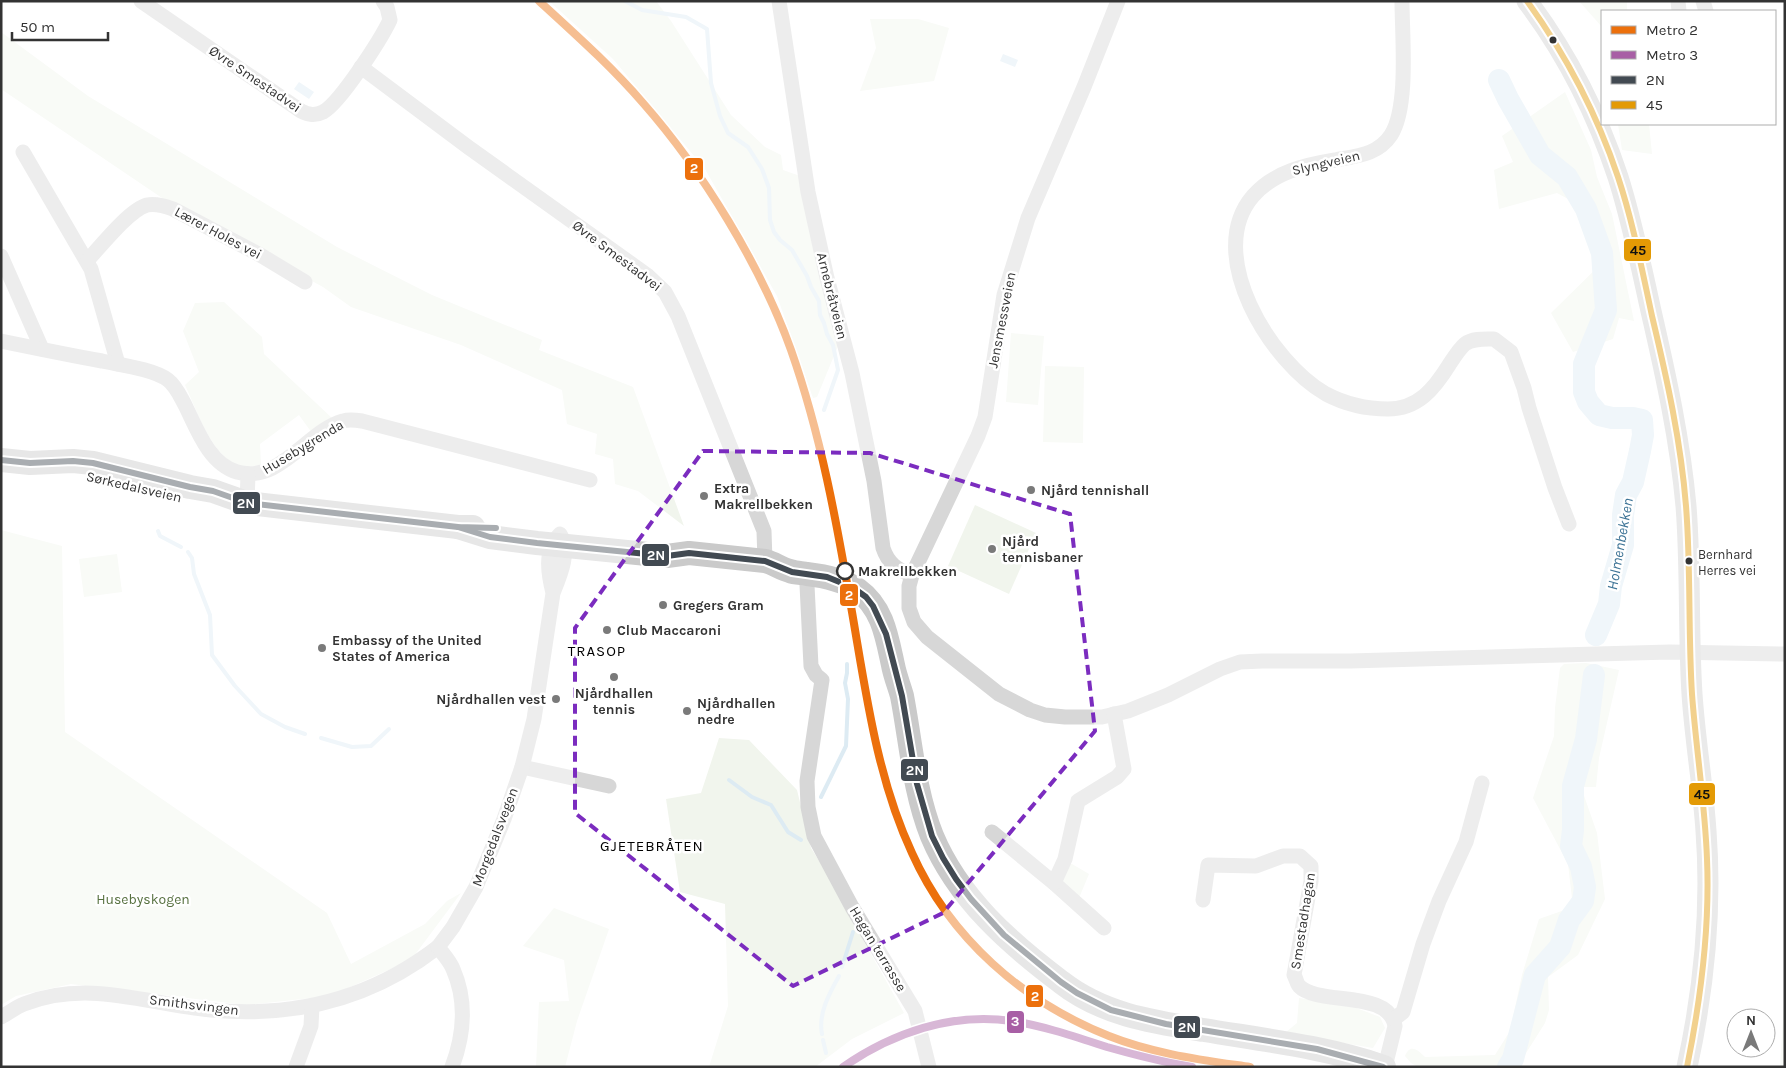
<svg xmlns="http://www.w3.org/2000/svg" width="1786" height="1068" font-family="Karla,sans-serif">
<rect width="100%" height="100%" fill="#fff"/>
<g fill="#f1f5ed">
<path d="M549 1H656L671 21 731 115 765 147 781 155 783 170 800 176 838 346 817 397 813 398 777 296 705 169 613 59Z"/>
<path d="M1579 1H1627V11H1602V27Z"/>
<path d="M870 19H918L949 28 934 81 860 91 876 48Z"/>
<path d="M1 32 88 96 337 247 432 295 542 340 539 350 633 387 684 526 638 491 615 484 613 459 595 454 597 434 567 424 562 390 461 345 351 307 323 287 168 202 1 89Z"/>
<path d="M1565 92 1591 150 1597 177 1612 214 1634 321 1619 318 1613 339 1573 352 1551 313 1608 257 1596 214 1557 193 1499 209 1494 170 1513 162 1502 136Z"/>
<path d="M1618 124H1649L1652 154 1622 150Z"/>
<path d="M224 302 262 337 264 354 333 419 312 433 299 415 260 444 261 464C219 481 199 414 185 385L199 372 183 331 195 303Z"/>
<path d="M1011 333 1044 336 1038 405 1006 402Z"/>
<path d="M1045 366 1084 367 1083 443 1043 442Z"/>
<path d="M975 505 1036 533 1009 594 948 566Z"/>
<path d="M1 530 62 546 65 732 327 913 351 964 425 924 447 901 461 893 411 960 330 996 246 1005 71 984 16 996 1 1005Z"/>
<path d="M117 554 122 592 84 597 79 559Z"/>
<path d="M1586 663 1619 670 1599 758 1596 787H1581L1597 833 1605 899 1578 955 1548 977 1549 1010 1545 1023 1521 1061 1520 1067H1418L1411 1063 1405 1056C1410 1043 1418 1050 1425 1057L1495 1055 1510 1031 1522 975 1539 919 1573 907 1568 864 1533 798 1554 736 1555 708 1560 668 1564 664Z"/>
<path d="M719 738 749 740 797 790 811 848 852 914 862 938 904 1013 852 1039 815 1067H709L728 1006 725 904 680 892 666 799 701 793Z"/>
<path d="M1068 864H1072L1089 874 1079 898 1062 881Z"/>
<path d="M554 908 609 929 577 1021 565 1067H536L539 1002 569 1001 564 960 523 946Z"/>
<path d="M1785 988V1067H1780Z"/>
<path d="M1299 998 1351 1006 1380 1017 1385 1028 1373 1048 1285 1033 1297 1023Z"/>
</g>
<g fill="#ddebf3">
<path d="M1003 54 1018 60 1015 67 1000 61Z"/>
<path d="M299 82 314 92 309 99 294 89Z"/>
</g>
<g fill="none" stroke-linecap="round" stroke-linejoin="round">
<g stroke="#ddebf3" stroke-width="4">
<path d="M625 1 642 10 686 17 707 29 711 83 720 116 728 133 748 147 762 169 769 188 770 220 774 232 780 240 792 250 807 276 811 287 819 301 820 315 824 323 827 334 833 345 838 370 824 410"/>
<path d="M158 531 160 536 181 547"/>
<path d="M188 552 192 558 194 574 210 615 212 655 235 686 261 714 285 727 305 734"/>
<path d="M321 738 352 747 371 746 389 729"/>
<path d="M729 780 752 797 771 805 788 832 801 840"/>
<path d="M821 797 846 746 848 699 845 683 847 673V664"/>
<path d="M842 967 853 932"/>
<path d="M822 1034C818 1014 829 994 839 976"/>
<path d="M823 1040 826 1053"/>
</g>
<g stroke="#ddebf3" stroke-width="22">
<path d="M1499 80 1508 99 1540 155 1567 177 1586 209 1602 253 1606 310 1584 364V392L1588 402 1599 415 1612 418H1633L1642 420 1643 435 1640 451 1633 482 1626 495 1623 515V545L1611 586 1609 604 1596 635"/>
<path d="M1508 1067 1513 1059 1535 975 1560 947 1569 920 1583 901 1585 887 1581 867 1571 846 1573 830V786L1586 739 1594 675"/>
</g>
<g stroke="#d7d7d7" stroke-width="15">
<path d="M141 1 301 111C309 115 315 116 323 112 340 103 381 39 390 20L387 7 383 1"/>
<path d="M779 1 808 192 827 278 852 373 874 481 883 548C888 563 897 570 912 575"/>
<path d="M1118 1 1084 87 1028 218 1004 295 985 417 978 436 912 575 909 586V608L914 622 927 637 999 694 1030 710 1045 715 1065 717H1102L1128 711 1168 695 1220 669 1240 662 1262 661H1350L1670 652 1785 654"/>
<path d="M1402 1C1402 36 1409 107 1391 135 1378 155 1356 156 1335 160 1305 165 1274 172 1253 196 1203 254 1271 363 1326 394 1345 404 1367 409 1388 409 1418 409 1434 389 1449 365 1453 359 1459 349 1465 344 1473 338 1485 339 1494 339L1511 352 1524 388 1529 408 1555 488 1569 524"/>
<path d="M1678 1 1679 11"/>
<path d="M1703 1 1706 11"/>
<path d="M361 67 468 147 647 275 665 292 678 316 764 531 765 561"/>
<path d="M23 152 91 269 118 364"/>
<path d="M1 256 42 349"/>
<path d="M87 261C100 247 129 210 147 205 156 203 165 206 173 209L262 256 305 282"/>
<path d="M1 341C35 348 69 355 102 361 120 365 153 369 168 380 176 386 180 396 185 405 197 429 209 464 237 472 280 484 307 431 343 421 349 419 356 420 362 421L590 480"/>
<path d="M247 503 248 474"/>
<path d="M807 585 811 666 816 675 822 680 807 781 808 807 814 836 852 907 915 1011 929 1067"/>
<path d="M522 767 609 786"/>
<path d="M992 832 1054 883 1104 928"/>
<path d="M1054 883 1065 859 1078 801 1117 777 1124 769 1114 714"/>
<path d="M1203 900 1208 865 1256 866 1283 856H1300L1311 866V881L1294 975C1296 978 1297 984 1299 986 1318 1006 1389 989 1395 1026L1385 1067"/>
<path d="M1 1017C9 1013 16 1007 24 1004 89 979 146 1004 211 1010 295 1018 371 999 438 947"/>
<path d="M1394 1019 1403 1012 1423 944 1439 901 1466 842 1482 783"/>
<path d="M296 1067 311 1026 312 1006"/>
<path d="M452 1067C464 1035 467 1001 453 969 450 961 443 954 438 947L453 927 476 887 504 819 522 767 534 719 553 593C560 576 571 551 560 534 544 550 548 573 553 593"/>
</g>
<path stroke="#d0d0d0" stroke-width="21" d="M1527 1C1567 54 1597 114 1618 177 1632 221 1641 266 1651 311 1666 376 1680 440 1686 506 1691 569 1688 631 1692 694 1695 740 1703 785 1706 831 1712 910 1704 989 1687 1067"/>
<g stroke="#cacaca" stroke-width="24">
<path d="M1 460 30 463 73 461 93 463 190 487 213 491 247 503 458 527H473"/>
<path d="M458 527 490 537 537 543 667 556 689 553 765 561C774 563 781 569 790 571 795 573 802 573 807 574 825 576 843 580 858 590 883 608 887 638 893 665 895 676 899 685 902 696 911 743 914 791 932 836 958 898 1009 943 1061 982 1103 1015 1153 1022 1204 1030 1264 1040 1326 1047 1384 1067"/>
</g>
<defs>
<g id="bus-1">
<path d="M1 460 30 463 73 461 93 463 190 487 213 491 247 503 458 527 496 528"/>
<path d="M458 527 490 537 537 543 667 556 689 553 765 561 792 572 827 577 852 587 866 597 873 606 886 634 902 696 917 784 932 836 943 858 956 879 971 899 1004 935 1061 982 1077 993 1111 1010 1166 1024 1317 1049 1383 1067"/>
</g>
<path id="bus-2" d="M1527 1C1566 55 1597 114 1618 177 1633 222 1642 270 1652 316 1667 379 1681 442 1686 506 1691 569 1688 631 1692 694 1696 749 1705 803 1707 859 1710 929 1701 998 1687 1067"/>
</defs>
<use href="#bus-1" stroke="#fff" stroke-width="10"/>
<use href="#bus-2" stroke="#fff" stroke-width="10"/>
<use href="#bus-1" stroke="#424a52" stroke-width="6"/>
<use href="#bus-2" stroke="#e39a05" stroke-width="6"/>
<defs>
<path id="metro-1" d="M539 1C575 34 611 66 643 103 702 170 761 266 791 350 821 435 837 524 852 612 866 693 877 778 912 853 950 938 1023 1002 1109 1036 1154 1054 1203 1060 1250 1067"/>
<path id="metro-2" d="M843 1067C892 1033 952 1012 1012 1021 1044 1026 1076 1037 1107 1047 1135 1055 1163 1062 1192 1067"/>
</defs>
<use href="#metro-1" stroke="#fff" stroke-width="11"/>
<use href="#metro-2" stroke="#fff" stroke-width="11"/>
<use href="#metro-1" stroke="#ec700c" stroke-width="8"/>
<use href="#metro-2" stroke="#a85fa5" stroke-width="8"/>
</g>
<path d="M0 0H1786V1068H0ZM703 451 870 453 1070 514 1095 731 943 913 793 986 575 813V628Z" fill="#fff" fill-opacity=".55" fill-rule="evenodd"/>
<path fill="none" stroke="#7b2cbf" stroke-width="4" stroke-dasharray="10 6" stroke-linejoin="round" d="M703 451 870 453 1070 514 1095 731 943 913 793 986 575 813V628Z"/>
<g fill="#333" stroke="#fff" stroke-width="2">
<circle cx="1553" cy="40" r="4.5"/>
<circle cx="1689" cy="561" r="4.5"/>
</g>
<g fill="#7a7a7a" stroke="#fff" stroke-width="2">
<circle cx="1031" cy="490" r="5"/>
<circle cx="704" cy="496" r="5"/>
<circle cx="992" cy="549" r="5"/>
<circle cx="663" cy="605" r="5"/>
<circle cx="607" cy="630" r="5"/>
<circle cx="322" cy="648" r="5"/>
<circle cx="614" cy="677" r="5"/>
<circle cx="556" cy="699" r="5"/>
<circle cx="687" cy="711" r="5"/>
</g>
<circle fill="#fff" stroke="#333" stroke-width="2.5" cx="845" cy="571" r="8"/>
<g text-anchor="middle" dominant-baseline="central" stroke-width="5" stroke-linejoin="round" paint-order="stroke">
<g font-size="13" fill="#333" stroke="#fff" text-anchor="start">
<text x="1698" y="554">Bernhard<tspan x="1698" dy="16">Herres vei</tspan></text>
</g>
<g font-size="14" fill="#333" stroke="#fff">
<text transform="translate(255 79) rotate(34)">Øvre Smestadvei</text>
<text transform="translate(1326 163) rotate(-13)">Slyngveien</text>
<text transform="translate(218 233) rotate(28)">Lærer Holes vei</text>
<text transform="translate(617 256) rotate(37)">Øvre Smestadvei</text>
<text transform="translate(832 296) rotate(76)">Arnebråtveien</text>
<text transform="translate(1002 320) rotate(-79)">Jensmessveien</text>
<text transform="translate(303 447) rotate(-31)">Husebygrenda</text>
<text transform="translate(134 487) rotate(13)">Sørkedalsveien</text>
<text transform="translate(495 837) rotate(-69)">Morgedalsvegen</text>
<text transform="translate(1303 921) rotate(-81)">Smestadhagan</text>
<text transform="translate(878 949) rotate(59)">Hagan terrasse</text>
<text transform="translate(194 1005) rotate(7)">Smithsvingen</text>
</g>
<g font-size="14" font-weight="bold" fill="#333" stroke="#fff" text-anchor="start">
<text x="714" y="488">Extra<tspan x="714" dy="16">Makrellbekken</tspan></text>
<text x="1041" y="490">Njård tennishall</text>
<text x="1002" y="541">Njård<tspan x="1002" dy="16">tennisbaner</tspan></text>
<text x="673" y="605">Gregers Gram</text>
<text x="617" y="630">Club Maccaroni</text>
<text x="332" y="640">Embassy of the United<tspan x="332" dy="16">States of America</tspan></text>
<text x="614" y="693" text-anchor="middle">Njårdhallen<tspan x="614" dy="16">tennis</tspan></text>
<text x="546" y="699" text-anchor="end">Njårdhallen vest</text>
<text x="697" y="703">Njårdhallen<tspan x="697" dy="16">nedre</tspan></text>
</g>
<g font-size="14" font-weight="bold" fill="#333" stroke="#fff" text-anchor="start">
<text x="858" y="571">Makrellbekken</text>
</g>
<g font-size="14" fill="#56703f" stroke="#fff">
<text x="143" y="899">Husebyskogen</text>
</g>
<g font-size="15" font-style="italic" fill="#3f7597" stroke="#fff">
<text transform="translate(1620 544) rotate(-80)">Holmenbekken</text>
</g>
<g font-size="15" letter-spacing="1" fill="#000" stroke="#fff">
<text x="597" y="651">TRASOP</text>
<text x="652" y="846">GJETEBRÅTEN</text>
</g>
</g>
<g stroke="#fff" stroke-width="2">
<rect x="684" y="157" width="20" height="24" rx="5" fill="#ec700c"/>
<rect x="1623" y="238" width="29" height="24" rx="5" fill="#e39a05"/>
<rect x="232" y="491" width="29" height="24" rx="5" fill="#424a52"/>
<rect x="641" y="543" width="29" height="24" rx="5" fill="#424a52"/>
<rect x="839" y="583" width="20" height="24" rx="5" fill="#ec700c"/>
<rect x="900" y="758" width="29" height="24" rx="5" fill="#424a52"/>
<rect x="1688" y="782" width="28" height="24" rx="5" fill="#e39a05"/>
<rect x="1025" y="984" width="19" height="24" rx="5" fill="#ec700c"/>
<rect x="1006" y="1010" width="19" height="24" rx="5" fill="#a85fa5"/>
<rect x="1173" y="1015" width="28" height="24" rx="5" fill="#424a52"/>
</g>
<g font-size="14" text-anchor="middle" font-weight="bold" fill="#fff">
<text x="694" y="173">2</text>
<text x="246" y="508">2N</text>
<text x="656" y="560">2N</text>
<text x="849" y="600">2</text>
<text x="915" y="775">2N</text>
<text x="1035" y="1001">2</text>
<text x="1015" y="1026">3</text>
<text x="1187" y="1032">2N</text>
</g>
<g font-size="14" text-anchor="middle" font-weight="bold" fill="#111">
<text x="1638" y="255">45</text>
<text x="1702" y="799">45</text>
</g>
<rect width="1786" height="1068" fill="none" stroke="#333333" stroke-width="5"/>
<rect x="1601" y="10" width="175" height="115" fill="#ffffff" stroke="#adadad"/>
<rect x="1611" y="26" width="25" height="8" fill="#ec700c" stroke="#adadad"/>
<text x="1646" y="35" font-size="15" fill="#333333">Metro 2</text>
<rect x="1611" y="51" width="25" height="8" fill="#a85fa5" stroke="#adadad"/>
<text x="1646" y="60" font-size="15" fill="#333333">Metro 3</text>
<rect x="1611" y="76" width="25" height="8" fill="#424a52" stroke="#adadad"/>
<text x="1646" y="85" font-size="15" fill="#333333">2N</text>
<rect x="1611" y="101" width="25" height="8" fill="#e39a05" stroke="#adadad"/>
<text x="1646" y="110" font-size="15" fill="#333333">45</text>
<g transform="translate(1751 1033)"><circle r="24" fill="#ffffff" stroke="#adadad"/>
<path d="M0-4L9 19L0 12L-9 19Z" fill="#7a7a7a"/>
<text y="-8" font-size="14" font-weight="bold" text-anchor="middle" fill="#333333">N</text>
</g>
<path d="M12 32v8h96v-8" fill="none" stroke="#333333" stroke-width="2.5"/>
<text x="20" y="32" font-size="15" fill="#333333" stroke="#ffffff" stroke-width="4" paint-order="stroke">50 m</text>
</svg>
